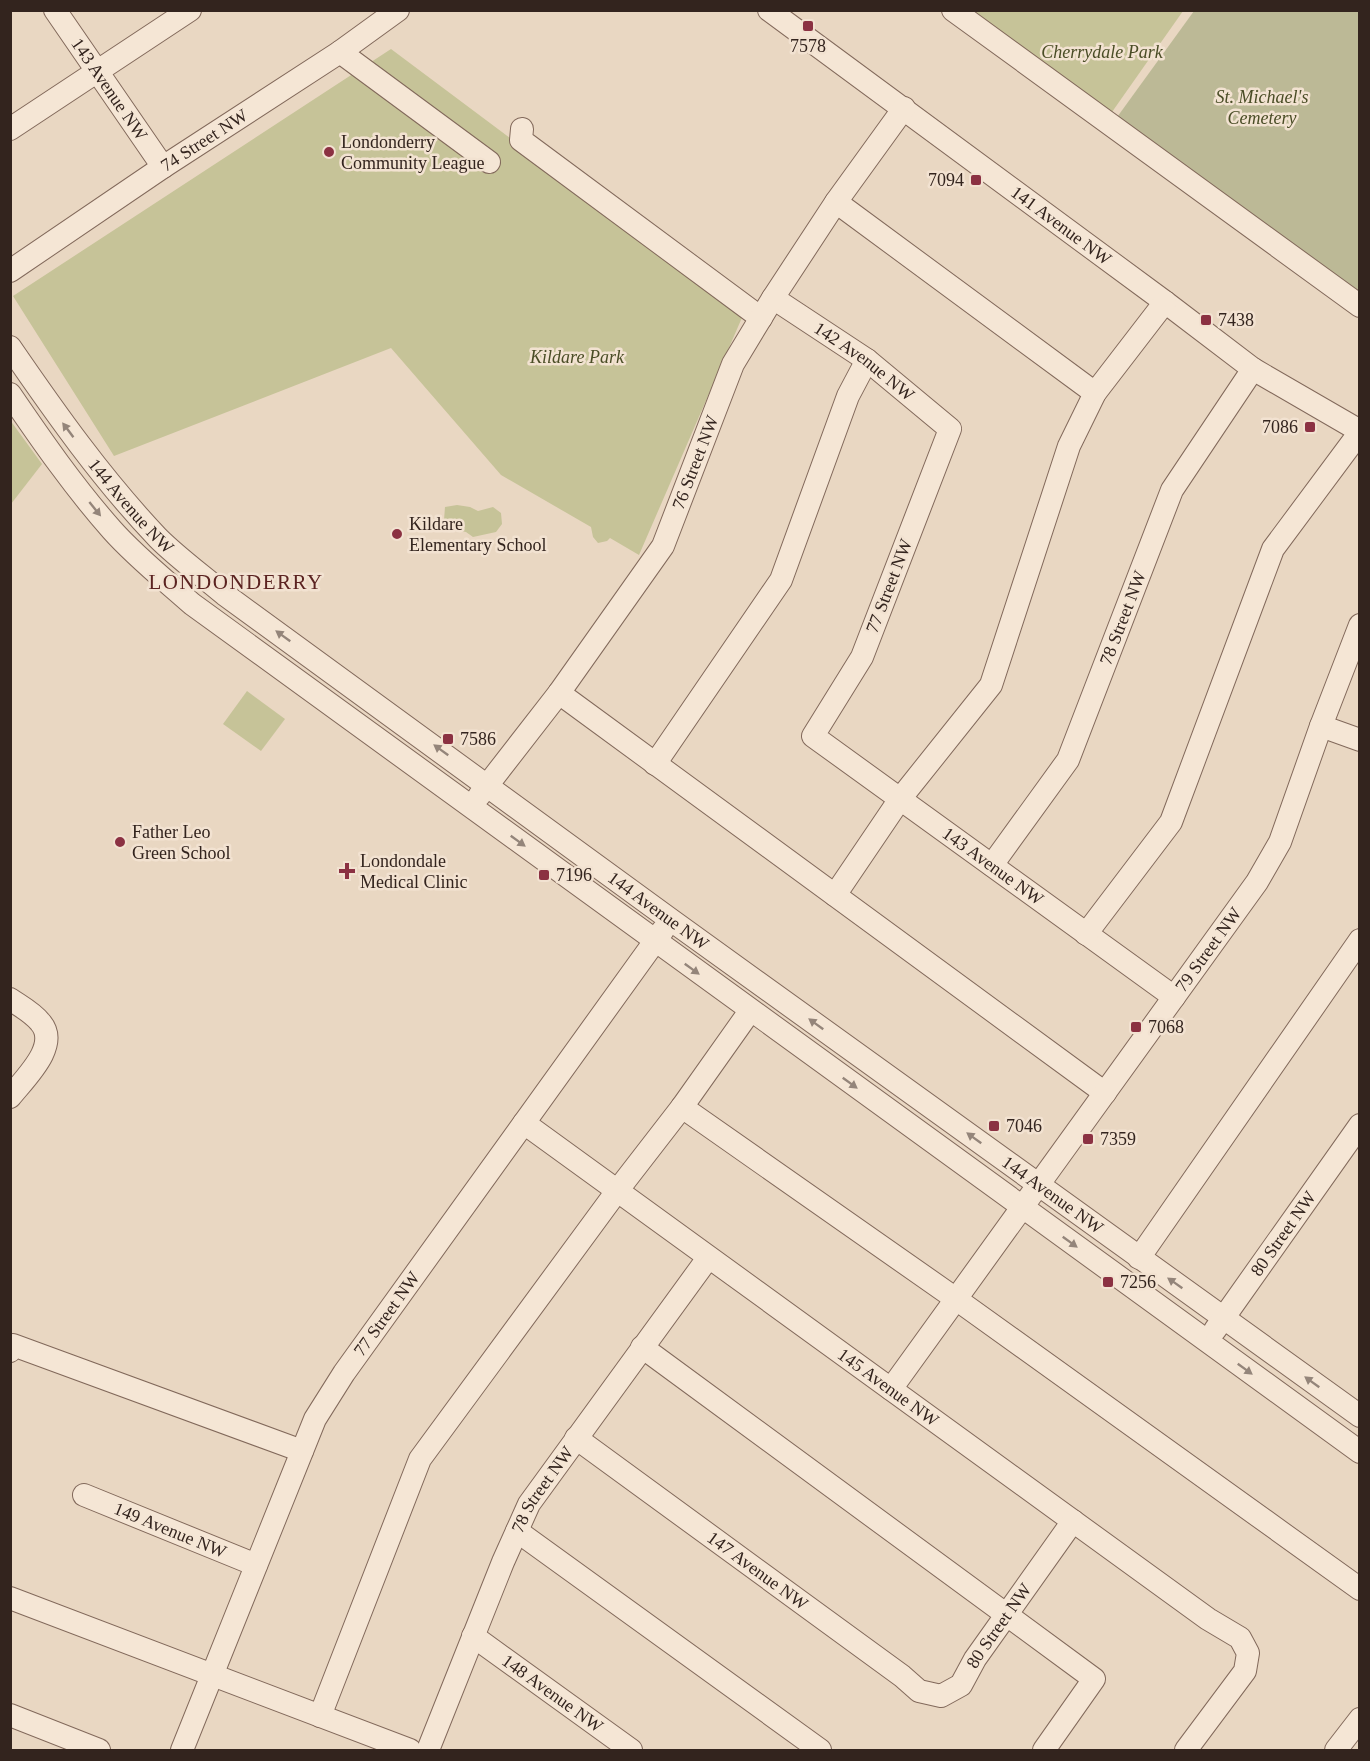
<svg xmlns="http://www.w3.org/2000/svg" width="1370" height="1761" font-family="'Times New Roman',serif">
<rect width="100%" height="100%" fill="#e9d7c2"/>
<g fill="#c6c398">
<path d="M973 11H1183L1112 112Z"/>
<path d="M391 49 744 313 639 555 610 538 607 541 598 543 593 537 591 527 501 475 391 348 114 456 13 296Z"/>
<path d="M10 420 42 464 11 504H10Z"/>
<path d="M457 505 470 507 478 511 493 507 501 513 502 524 496 532 473 537 466 532 447 528 444 520 445 507Z"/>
<path d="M247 691 285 719 261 751 223 724Z"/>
</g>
<path fill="#bcb996" d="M1194 11H1359V299L1115 120Z"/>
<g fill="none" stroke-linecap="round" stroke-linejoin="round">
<defs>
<g id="minor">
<path id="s1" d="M55 10 163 167"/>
<path id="s2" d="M769 10 1165 302 1253 369 1360 431"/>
<path d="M953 10 1360 306"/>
<path d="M340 52 489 162"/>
<path d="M10 129 190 10"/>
<path d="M522 129 521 140 761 318"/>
<path d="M836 202 1095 393"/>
<path id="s3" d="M10 271 163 167 340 52 398 10"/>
<path id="s4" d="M773 298 867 360 950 429 862 657 813 736 1174 997"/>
<path id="s5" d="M10 347C56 414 102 479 158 538 178 558 203 576 224 594L671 920 1360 1416"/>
<path d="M10 394C42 441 74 487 112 530 136 557 165 580 192 604L1360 1452"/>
<path d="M559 693 1105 1093"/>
<path d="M1321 726 1360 740"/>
<path d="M655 764 781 580 848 396 867 360"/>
<path id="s6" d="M479 796 559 693 663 546 733 364 773 298 836 202 904 108"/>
<path id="s7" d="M992 865 1068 760 1172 490 1253 369"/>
<path d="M835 895 900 799 991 685 1069 446 1095 393 1165 302"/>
<path d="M1086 934 1171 822 1273 549 1360 432"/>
<path d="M10 999C20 1006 32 1012 40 1022 61 1045 25 1078 10 1097"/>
<path d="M682 1107 956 1299 1360 1589"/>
<path id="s8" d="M524 1123 1208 1619 1240 1638 1248 1653 1245 1671 1186 1750"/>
<path d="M1139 1258 1360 940"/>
<path id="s9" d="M1215 1330 1360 1125"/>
<path d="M642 1347 1094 1679 1044 1750"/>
<path d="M10 1351 13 1345 302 1451"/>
<path id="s10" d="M891 1389 1257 882 1280 842 1321 726 1360 625"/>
<path id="s11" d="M576 1438 902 1676 919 1691 941 1696 961 1685 975 1659 1073 1521"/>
<path id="s12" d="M84 1495 256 1565"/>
<path d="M517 1531 820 1750"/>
<path d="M10 1598 410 1750"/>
<path id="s13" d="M473 1636 631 1750"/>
<path d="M10 1715 99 1750"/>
<path d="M320 1716 420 1459 617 1191 682 1107 750 1011"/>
<path id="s14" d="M182 1750 315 1419 344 1373 663 930"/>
<path id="s15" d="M428 1750 503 1562 529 1504 708 1258"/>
<path d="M1336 1750 1360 1719"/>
</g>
</defs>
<use href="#minor" stroke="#82695b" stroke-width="24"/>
<use href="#minor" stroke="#f5e6d5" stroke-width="22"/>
</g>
<defs><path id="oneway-solid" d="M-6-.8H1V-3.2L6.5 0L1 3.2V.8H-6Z" transform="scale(1.5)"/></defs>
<g fill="#94857a">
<use href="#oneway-solid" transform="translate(68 430) rotate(-127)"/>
<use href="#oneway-solid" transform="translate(95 509) rotate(51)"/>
<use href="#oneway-solid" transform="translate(283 636) rotate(-144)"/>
<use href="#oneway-solid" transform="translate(441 750) rotate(-144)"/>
<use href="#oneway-solid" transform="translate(518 841) rotate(36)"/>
<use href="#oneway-solid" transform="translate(692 969) rotate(36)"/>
<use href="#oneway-solid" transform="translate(816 1024) rotate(-144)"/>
<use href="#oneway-solid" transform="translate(850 1083) rotate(36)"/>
<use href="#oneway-solid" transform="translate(974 1138) rotate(-144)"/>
<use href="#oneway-solid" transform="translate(1070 1242) rotate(36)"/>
<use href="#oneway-solid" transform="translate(1175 1283) rotate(-145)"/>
<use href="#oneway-solid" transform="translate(1245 1369) rotate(36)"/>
<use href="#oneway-solid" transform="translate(1312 1382) rotate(-144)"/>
</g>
<g fill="#8b3142" stroke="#f2e2d1" stroke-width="2">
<rect x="802" y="20" width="12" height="12" rx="3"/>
<circle cx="329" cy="152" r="6"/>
<rect x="970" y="174" width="12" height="12" rx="3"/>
<rect x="1200" y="314" width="12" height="12" rx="3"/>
<rect x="1304" y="421" width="12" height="12" rx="3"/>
<circle cx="397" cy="534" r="6"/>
<rect x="442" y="733" width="12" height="12" rx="3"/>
<circle cx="120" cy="842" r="6"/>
<path d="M344 862h6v6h6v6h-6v6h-6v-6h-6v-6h6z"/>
<rect x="538" y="869" width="12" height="12" rx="3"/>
<rect x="1130" y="1021" width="12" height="12" rx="3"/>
<rect x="988" y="1120" width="12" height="12" rx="3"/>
<rect x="1082" y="1133" width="12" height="12" rx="3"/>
<rect x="1102" y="1276" width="12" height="12" rx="3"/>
</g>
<g text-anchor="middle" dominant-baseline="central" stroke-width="5" stroke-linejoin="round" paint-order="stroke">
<g font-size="18" fill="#33241e" stroke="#f2e2d1" text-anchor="start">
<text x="808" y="46" text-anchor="middle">7578</text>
<text x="341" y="142">Londonderry<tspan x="341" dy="21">Community League</tspan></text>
<text x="964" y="180" text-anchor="end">7094</text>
<text x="1218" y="320">7438</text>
<text x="1298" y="427" text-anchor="end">7086</text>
<text x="409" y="524">Kildare<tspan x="409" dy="21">Elementary School</tspan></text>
<text x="460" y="739">7586</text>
<text x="132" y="832">Father Leo<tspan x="132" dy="21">Green School</tspan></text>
<text x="360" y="861">Londondale<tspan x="360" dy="21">Medical Clinic</tspan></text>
<text x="556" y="875">7196</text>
<text x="1148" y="1027">7068</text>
<text x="1006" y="1126">7046</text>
<text x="1100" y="1139">7359</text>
<text x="1120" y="1282">7256</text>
</g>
<g font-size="18" font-style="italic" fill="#4a4d26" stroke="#f2e2d1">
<text x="1102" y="52">Cherrydale Park</text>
<text x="1262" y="97">St. Michael's<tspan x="1262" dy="21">Cemetery</tspan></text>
<text x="577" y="357">Kildare Park</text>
</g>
<g font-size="18" fill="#33241e" stroke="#f2e2d1">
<text stroke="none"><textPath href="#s1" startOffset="96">143 Avenue NW</textPath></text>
<text stroke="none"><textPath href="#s3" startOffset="234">74 Street NW</textPath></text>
<text stroke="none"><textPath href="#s2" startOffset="363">141 Avenue NW</textPath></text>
<text stroke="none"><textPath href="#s4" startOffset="111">142 Avenue NW</textPath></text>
<text stroke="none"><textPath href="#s6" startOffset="400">76 Street NW</textPath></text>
<text stroke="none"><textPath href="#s5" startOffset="200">144 Avenue NW</textPath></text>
<text transform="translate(889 586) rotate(-69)">77 Street NW</text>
<text stroke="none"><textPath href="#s7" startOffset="282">78 Street NW</textPath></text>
<text stroke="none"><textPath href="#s4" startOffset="780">143 Avenue NW</textPath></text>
<text stroke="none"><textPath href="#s5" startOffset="866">144 Avenue NW</textPath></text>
<text stroke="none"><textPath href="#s10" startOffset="542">79 Street NW</textPath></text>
<text stroke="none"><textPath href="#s5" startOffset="1352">144 Avenue NW</textPath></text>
<text stroke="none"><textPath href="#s9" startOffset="118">80 Street NW</textPath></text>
<text stroke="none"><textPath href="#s14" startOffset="484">77 Street NW</textPath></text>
<text stroke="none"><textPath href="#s8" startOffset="450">145 Avenue NW</textPath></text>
<text stroke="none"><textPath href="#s15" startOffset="285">78 Street NW</textPath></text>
<text stroke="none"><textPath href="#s12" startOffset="93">149 Avenue NW</textPath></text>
<text stroke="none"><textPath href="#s11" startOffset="225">147 Avenue NW</textPath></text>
<text stroke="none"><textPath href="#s11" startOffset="542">80 Street NW</textPath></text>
<text stroke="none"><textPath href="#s13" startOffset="98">148 Avenue NW</textPath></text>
</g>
<g font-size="21" letter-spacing="1.5" fill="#5b2321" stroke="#f2e2d1">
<text x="236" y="582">LONDONDERRY</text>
</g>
</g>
<rect width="1370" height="1761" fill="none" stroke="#33241e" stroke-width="24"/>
</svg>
